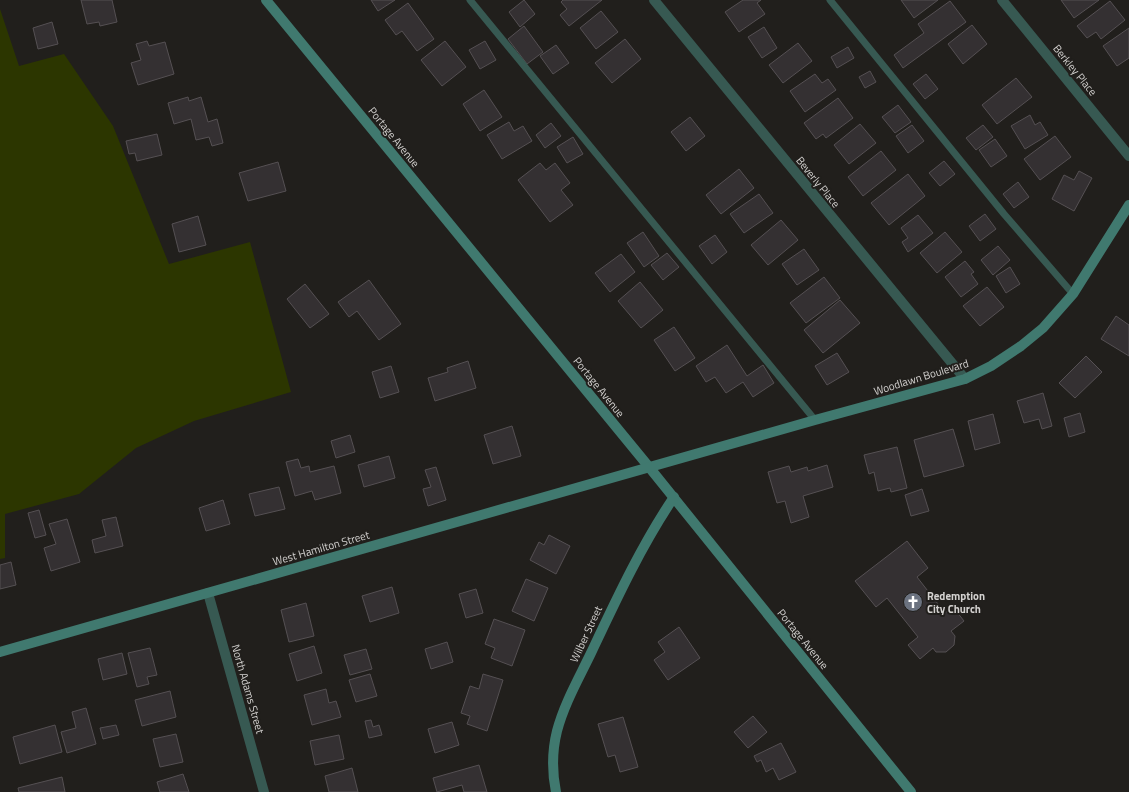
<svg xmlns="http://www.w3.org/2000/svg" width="1129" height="792" font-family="'Titillium Web',sans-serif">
<rect width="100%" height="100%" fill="#211f1c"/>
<path fill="#2c3600" d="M0 9 19 66 64 54 113 126 169 264 250 242 291 392 194 421 136 448 79 494 5 514V558L0 559Z"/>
<g fill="#343032" stroke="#555053">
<path d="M81 0H112L117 22 100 26 99 22 87 24Z"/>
<path d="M371 0H395L378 11Z"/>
<path d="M524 0 535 14 520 27 509 12Z"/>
<path d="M563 0H602L569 26 560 15 567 9 561 2Z"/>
<path d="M743 0H761L757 3 765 14 739 32 725 12Z"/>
<path d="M901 0H938L914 18Z"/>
<path d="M1061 0H1099L1074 18Z"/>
<path d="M950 1 966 22 903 68 894 55 924 33 918 24Z"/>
<path d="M1110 1 1125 20 1101 39 1096 32 1087 38 1077 26Z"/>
<path d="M408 3 434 39 417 51 402 31 396 35 385 20Z"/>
<path d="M601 11 618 32 596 49 580 28Z"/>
<path d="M52 22 58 44 38 49 33 28Z"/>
<path d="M972 25 987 44 963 64 948 44Z"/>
<path d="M524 26 543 52 527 64 508 39Z"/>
<path d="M764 27 777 48 762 58 748 37Z"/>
<path d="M1129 28V58L1117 66 1103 46Z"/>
<path d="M625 39 641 59 612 83 595 63Z"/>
<path d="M147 41 149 46 165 42 174 74 138 85 131 63 141 60 136 44Z"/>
<path d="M445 41 466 67 442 86 421 60Z"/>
<path d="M485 41 496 60 480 69 469 50Z"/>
<path d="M798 43 812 61 783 83 769 65Z"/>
<path d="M556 45 569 63 553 74 540 56Z"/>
<path d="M848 47 854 58 837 68 831 57Z"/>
<path d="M870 71 876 82 865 88 859 77Z"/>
<path d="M815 74 822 83 828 79 836 90 805 112 790 91Z"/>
<path d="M926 74 938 89 925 99 913 84Z"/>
<path d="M1016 78 1032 97 997 124 982 105Z"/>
<path d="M484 90 502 117 480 131 463 104Z"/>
<path d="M188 97 189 101 201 97 208 122 217 119 223 143 212 146 209 137 196 140 191 119 174 124 168 103Z"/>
<path d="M838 98 853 118 826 138 823 134 816 139 804 123Z"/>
<path d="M898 105 911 122 895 133 882 117Z"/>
<path d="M1030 115 1035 125 1040 122 1048 135 1025 149 1011 126Z"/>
<path d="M690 117 705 136 686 151 671 132Z"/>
<path d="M509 122 514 131 523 126 532 141 502 159 487 135Z"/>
<path d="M551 123 561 136 545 148 536 135Z"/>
<path d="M860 124 876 143 849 164 834 145Z"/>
<path d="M912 125 924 141 908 153 896 136Z"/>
<path d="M983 125 993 137 976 150 966 138Z"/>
<path d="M157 134 162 155 137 161 135 153 129 154 126 141Z"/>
<path d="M1055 136 1071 157 1040 180 1024 159Z"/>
<path d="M573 137 583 154 567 163 557 147Z"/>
<path d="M995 139 1007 156 991 167 979 150Z"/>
<path d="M881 151 896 170 863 196 848 177Z"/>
<path d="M944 161 955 174 940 186 929 173Z"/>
<path d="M278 162 286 191 248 201 239 173Z"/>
<path d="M540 163 546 170 555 163 570 183 561 190 573 205 550 222 518 180Z"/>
<path d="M739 169 754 188 721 214 706 195Z"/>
<path d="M1079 171 1092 178 1074 211 1052 199 1064 175 1074 180Z"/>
<path d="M908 174 925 196 889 225 871 203Z"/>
<path d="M1018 182 1029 197 1014 208 1003 194Z"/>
<path d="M759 194 773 213 744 233 730 214Z"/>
<path d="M985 214 996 229 980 241 969 226Z"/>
<path d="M918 215 933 233 908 252 902 242 908 238 901 228Z"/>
<path d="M198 216 206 245 179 252 172 224Z"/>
<path d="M781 220 798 240 768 265 751 245Z"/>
<path d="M643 232 659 256 644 267 627 243Z"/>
<path d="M945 232 962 252 937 273 920 253Z"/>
<path d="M715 235 727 252 712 264 699 246Z"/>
<path d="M998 246 1010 260 993 275 981 260Z"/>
<path d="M804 249 819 270 797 285 782 264Z"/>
<path d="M667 253 679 267 663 280 651 265Z"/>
<path d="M621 254 635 272 610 292 595 273Z"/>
<path d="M965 261 974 272 971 274 978 284 961 297 945 277Z"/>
<path d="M1010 267 1020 284 1006 293 996 276Z"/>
<path d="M824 277 840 298 806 323 790 303Z"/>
<path d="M369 280 401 324 379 340 357 311 349 317 338 302Z"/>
<path d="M640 282 663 310 641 328 618 301Z"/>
<path d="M305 284 329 314 310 328 287 299Z"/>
<path d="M987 287 1004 307 980 326 963 306Z"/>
<path d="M840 300 860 323 823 353 804 330Z"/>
<path d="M1116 316 1129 325V356L1101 339Z"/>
<path d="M674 327 695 358 675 371 654 340Z"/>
<path d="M727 345 747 376 763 365 774 383 753 397 743 382 726 393 715 377 706 382 696 366Z"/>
<path d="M837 353 849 372 827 385 815 366Z"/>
<path d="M1086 356 1102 372 1075 398 1059 383Z"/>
<path d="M468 361 476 388 435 401 428 378 448 372 447 368Z"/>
<path d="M391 366 399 392 380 398 372 372Z"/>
<path d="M1043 393 1052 426 1042 429 1039 419 1024 423 1017 401Z"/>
<path d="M1080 413 1085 432 1069 437 1064 418Z"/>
<path d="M993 414 1000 443 975 450 968 421Z"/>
<path d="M512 426 521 456 493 464 484 435Z"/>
<path d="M953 429 964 466 924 477 914 440Z"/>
<path d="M350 435 355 452 336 458 331 441Z"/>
<path d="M897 447 907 488 891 492 890 488 878 491 874 472 869 474 864 455Z"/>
<path d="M389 456 395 478 364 487 358 465Z"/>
<path d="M298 459 301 468 309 466 310 472 334 466 341 493 315 500 312 491 295 496 286 462Z"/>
<path d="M827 465 833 487 803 496 809 517 791 523 785 501 777 503 768 472 789 466 791 472 807 467 808 471Z"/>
<path d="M436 467 446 500 428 506 423 489 431 487 425 470Z"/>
<path d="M279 487 285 509 255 516 249 494Z"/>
<path d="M922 489 929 511 911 516 905 495Z"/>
<path d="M223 500 230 524 206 531 199 508Z"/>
<path d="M39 510 46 535 35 538 28 513Z"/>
<path d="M116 517 123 546 95 553 92 540 106 536 102 520Z"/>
<path d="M67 519 80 562 51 571 44 548 56 544 49 524Z"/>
<path d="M549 535 570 546 556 574 530 560 539 542 544 545Z"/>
<path d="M907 541 928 568 917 577 945 613 953 607 964 621 951 631 955 636 954 645 946 652H936L933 648 920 659 908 645 918 637 887 598 876 607 855 581Z"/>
<path d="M11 562 16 585 0 589V565Z"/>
<path d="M526 579 548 588 534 621 512 611Z"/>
<path d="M392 587 399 613 370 622 362 596Z"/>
<path d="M476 589 483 613 466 618 459 594Z"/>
<path d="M306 603 314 636 289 642 281 610Z"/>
<path d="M494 619 525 630 512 666 491 658 495 648 485 644Z"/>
<path d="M679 627 700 658 668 680 654 660 665 652 658 642Z"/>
<path d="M447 642 453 662 431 669 425 649Z"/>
<path d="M314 646 322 673 297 681 289 654Z"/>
<path d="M150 648 157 675 147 677 149 684 137 687 128 653Z"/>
<path d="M366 649 372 669 350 675 344 655Z"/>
<path d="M122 653 127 674 103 680 98 659Z"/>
<path d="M370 674 377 696 356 702 349 680Z"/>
<path d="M483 674 503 680 487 731 467 724 470 716 461 713 470 686 479 689Z"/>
<path d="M326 689 329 703 336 701 341 717 312 725 304 695Z"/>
<path d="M170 691 176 717 142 726 135 700Z"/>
<path d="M86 708 96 744 67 753 61 732 76 728 72 712Z"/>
<path d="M753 716 767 732 748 748 734 732Z"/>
<path d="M623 717 638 767 620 772 615 755 608 757 598 724Z"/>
<path d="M371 720 373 727 379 725 382 735 369 738 365 721Z"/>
<path d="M452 722 459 745 435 753 428 729Z"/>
<path d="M55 725 62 752 20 764 13 737Z"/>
<path d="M116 725 119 735 103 739 100 728Z"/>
<path d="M176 734 183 762 160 767 153 739Z"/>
<path d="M339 735 344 759 315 765 310 741Z"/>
<path d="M781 743 796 772 779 780 773 768 766 772 761 760 757 762 754 756Z"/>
<path d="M479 765 487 792H464L462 785 437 792 433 778Z"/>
<path d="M352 768 358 792H329L325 776Z"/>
<path d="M183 774 189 792H160L157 782Z"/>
<path d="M62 777 65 792H19L18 788Z"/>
</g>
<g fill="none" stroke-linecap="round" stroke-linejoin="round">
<g stroke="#375952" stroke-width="7">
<path d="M470 0 815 420"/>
<path d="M830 0 1004 214 1073 294"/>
</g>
<g stroke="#375952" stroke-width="10">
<path d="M654 0 965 379"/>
<path d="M1002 0 1129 156"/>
<path d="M208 593 264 792"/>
</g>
<g stroke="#40796f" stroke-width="10">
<path d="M266 0 649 467 911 792"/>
<path d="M0 652 815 420 965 379 991 366 1021 346 1043 328 1073 294 1129 205"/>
<path d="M556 792C552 772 552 751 557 731 564 704 579 678 591 653 616 600 641 546 674 497"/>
</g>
</g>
<defs>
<symbol id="church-disc" viewBox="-11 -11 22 22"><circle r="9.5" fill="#6b7280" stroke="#211f1c"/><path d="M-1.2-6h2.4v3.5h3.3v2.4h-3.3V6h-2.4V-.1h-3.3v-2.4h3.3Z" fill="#fff"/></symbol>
</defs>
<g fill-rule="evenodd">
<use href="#church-disc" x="902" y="591" width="22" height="22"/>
</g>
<g text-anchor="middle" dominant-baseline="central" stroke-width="4" stroke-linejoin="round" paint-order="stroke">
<g font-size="11" fill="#d4d2d0" stroke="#211f1c">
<text transform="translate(1075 70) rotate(51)">Berkley Place</text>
<text transform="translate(394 137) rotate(51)">Portage Avenue</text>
<text transform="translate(818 182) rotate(51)">Beverly Place</text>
<text transform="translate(921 377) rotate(-17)">Woodlawn Boulevard</text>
<text transform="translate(599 387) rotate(51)">Portage Avenue</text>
<text transform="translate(321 548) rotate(-16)">West Hamilton Street</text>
<text transform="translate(586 634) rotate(-65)">Wilber Street</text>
<text transform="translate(803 639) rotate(51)">Portage Avenue</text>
<text transform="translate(248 689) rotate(74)">North Adams Street</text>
</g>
<g font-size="11" font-weight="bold" fill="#d4d2d0" stroke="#211f1c" text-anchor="start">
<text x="927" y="596">Redemption<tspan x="927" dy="13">City Church</tspan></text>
</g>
</g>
</svg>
